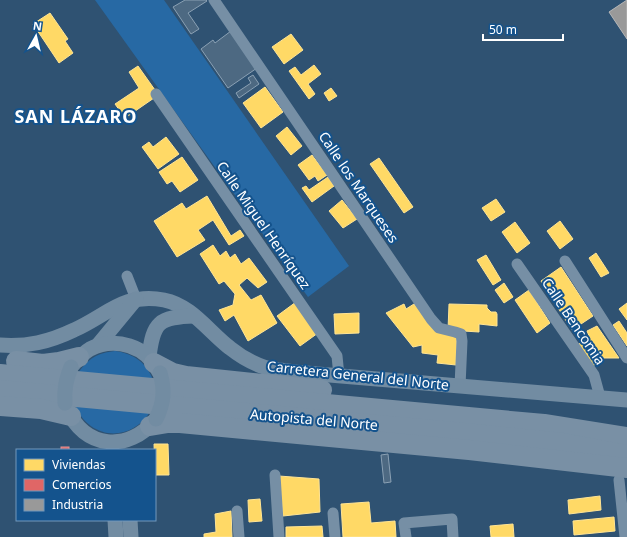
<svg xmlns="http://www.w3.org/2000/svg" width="627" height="537" font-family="'Noto Sans',sans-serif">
<rect width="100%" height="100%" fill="#2f5272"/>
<g fill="#2769a4">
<path d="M95 0H164L349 266 308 297Z"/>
<path d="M115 351C134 354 146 362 153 380L78 373C89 358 97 353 115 351Z"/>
<path d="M75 405 150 412C130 443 89 440 75 405Z"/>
</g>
<g fill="#ffd966" stroke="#ffe494">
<path d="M50 13 68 39 65 41 73 53 59 63 33 24Z"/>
<path d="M291 34 303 50 284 64 272 47Z"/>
<path d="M314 65 321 74 308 84 315 94 309 99 289 71 295 67 301 75Z"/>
<path d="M138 66 155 90 150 93 154 98 125 118 115 104 139 88 129 72Z"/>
<path d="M265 87 283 112 261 128 243 103Z"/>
<path d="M331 88 337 96 329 101 324 93Z"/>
<path d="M287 127 302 146 291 155 276 136Z"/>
<path d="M166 137 179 154 158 169 142 147 149 142 153 147Z"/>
<path d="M312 155 327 175 318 181 315 176 309 180 298 165Z"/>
<path d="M182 157 198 180 180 192 172 181 167 184 159 172Z"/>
<path d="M379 158 413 207 404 213 370 164Z"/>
<path d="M328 177 334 186 312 202 302 188 306 186 309 190Z"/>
<path d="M207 196 231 236 240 230 244 236 229 245 213 220 198 230 205 240 177 257 154 221 182 203 186 209Z"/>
<path d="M496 199 505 212 491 221 482 208Z"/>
<path d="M342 200 357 219 343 228 329 211Z"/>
<path d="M560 221 573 239 560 249 547 231Z"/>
<path d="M515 222 530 243 517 253 502 232Z"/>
<path d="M213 245 220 256 226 251 230 258 235 254 241 264 249 258 267 282 258 288 247 278 239 285 251 300 261 295 277 323 248 341 234 315 225 321 219 310 233 305 235 294 224 281 219 284 200 254Z"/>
<path d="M596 253 609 273 601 277 589 258Z"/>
<path d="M486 255 501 280 493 285 477 260Z"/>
<path d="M561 267 593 316 572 330 541 281Z"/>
<path d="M504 283 513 297 504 303 495 290Z"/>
<path d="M529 290 550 323 537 333 515 300Z"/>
<path d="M296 302 318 333 300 346 277 316Z"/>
<path d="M627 303V320L619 309Z"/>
<path d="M404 304 406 309 414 304 427 319 457 333 456 365 437 363 438 355 422 353V345L413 347 386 313Z"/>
<path d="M449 304 487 305V308L491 312H496L497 314V326L479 324V332L448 330Z"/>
<path d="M359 313V333L335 334 334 314Z"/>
<path d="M619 321 627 333V346L613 325Z"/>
<path d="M597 326 619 358H603L593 366 577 345 590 338 587 331Z"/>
<path d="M154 444H168L169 475H155Z"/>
<path d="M279 476 319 479 320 512 283 516Z"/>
<path d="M600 496 601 510 569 514 568 500Z"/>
<path d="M260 499 262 521 249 522 248 500Z"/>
<path d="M369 502 371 523 395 521 396 537H343L341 504Z"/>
<path d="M231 511 232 537H204V534L216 532 215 514Z"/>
<path d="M614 517 615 531 574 535 573 521Z"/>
<path d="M513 524 514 537H491L490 526Z"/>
<path d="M322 526 323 537H286V527Z"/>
</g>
<rect fill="#e06666" stroke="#e99494" x="61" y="447" width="8" height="3"/>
<path fill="#999" stroke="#b8b8b8" d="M627 0V39L609 12Z"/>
<g fill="#4d6982" stroke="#8ba1b4">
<path d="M185 0H206L207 1 188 13 199 29 191 34 173 7Z"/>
<path d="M231 31 257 68 228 88 201 49 213 40 215 43Z"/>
<path d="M253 75 259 84 239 98 236 93 251 83 248 78Z"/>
<path d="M388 454 391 482 384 483 381 455Z"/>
</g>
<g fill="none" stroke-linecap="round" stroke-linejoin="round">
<g stroke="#768fa5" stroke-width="11">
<path d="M214 0 431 319 439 328 455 332 461 334 462 341 460 386"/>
<path d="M156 94 337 356 339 376"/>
<path d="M565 261 627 358"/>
<path d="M517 264 594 375 600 397"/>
<path d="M127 276 136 299"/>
<path d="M275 475 279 537"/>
<path d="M619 480 625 537"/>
<path d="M237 511 239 537"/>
<path d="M333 513 335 537"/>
<path d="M406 537 404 523 452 519 453 537"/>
</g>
<g stroke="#728ca2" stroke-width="15">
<path d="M0 345C27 347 49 342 74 330 106 316 124 292 164 300 191 305 209 332 230 348 240 356 252 363 264 367 273 370 285 370 294 372L627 400"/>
<path d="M98 345 136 299"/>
<path d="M149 357C153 322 159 317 194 316"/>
<path d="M72 366C78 359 83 353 90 349 115 336 147 346 159 372"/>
<path d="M67 408C83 449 129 453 156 419"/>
<path d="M115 520 116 537"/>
<path d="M130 520 131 537"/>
</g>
<g stroke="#7990a5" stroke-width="20">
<path d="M16 361 43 364 59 362 79 357"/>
<path d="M154 363 173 373 186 376 322 390"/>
<path d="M0 374 544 424 627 437"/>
<path d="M0 390 475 434 563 443 627 455"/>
<path d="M0 406 41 409 71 416"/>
<path d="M150 426 168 423H180L469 450 627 468"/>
</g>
<g stroke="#728ca2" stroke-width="15">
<path d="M65 403C64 389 66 380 71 367"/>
<path d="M156 419C164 403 165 390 160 373"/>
</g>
</g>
<g text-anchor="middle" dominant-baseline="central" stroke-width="4" stroke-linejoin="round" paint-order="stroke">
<g font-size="14" fill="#fff" stroke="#14538d">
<text transform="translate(359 187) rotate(56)">Calle los Marqueses</text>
<text transform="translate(264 225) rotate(55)">Calle Miguel Henríquez</text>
<text transform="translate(574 321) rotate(56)">Calle Bencomia</text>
<text transform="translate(358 375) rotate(6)">Carretera General del Norte</text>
<text transform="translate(314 419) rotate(5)">Autopista del Norte</text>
</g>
<g font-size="18" font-weight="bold" letter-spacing="1" fill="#fff" stroke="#14538d">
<text x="76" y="116">SAN LÁZARO</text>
</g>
</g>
<rect x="16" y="449" width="140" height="72" fill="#14538d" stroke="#7298bb"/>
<rect x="24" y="459" width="20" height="12" fill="#ffd966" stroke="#7298bb"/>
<text x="52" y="469" font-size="12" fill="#ffffff">Viviendas</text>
<rect x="24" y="479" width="20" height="12" fill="#e06666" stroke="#7298bb"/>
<text x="52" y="489" font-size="12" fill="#ffffff">Comercios</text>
<rect x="24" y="499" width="20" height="12" fill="#999999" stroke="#7298bb"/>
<text x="52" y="509" font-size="12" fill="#ffffff">Industria</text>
<g transform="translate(36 36) rotate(8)" stroke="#14538d" stroke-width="3" paint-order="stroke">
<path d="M0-3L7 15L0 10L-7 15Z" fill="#ffffff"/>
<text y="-6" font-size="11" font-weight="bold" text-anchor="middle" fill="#ffffff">N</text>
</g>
<path d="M483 34v6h80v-6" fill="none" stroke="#ffffff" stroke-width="2"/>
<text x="489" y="34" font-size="12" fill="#ffffff" stroke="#14538d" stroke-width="3" paint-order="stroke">50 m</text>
</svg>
